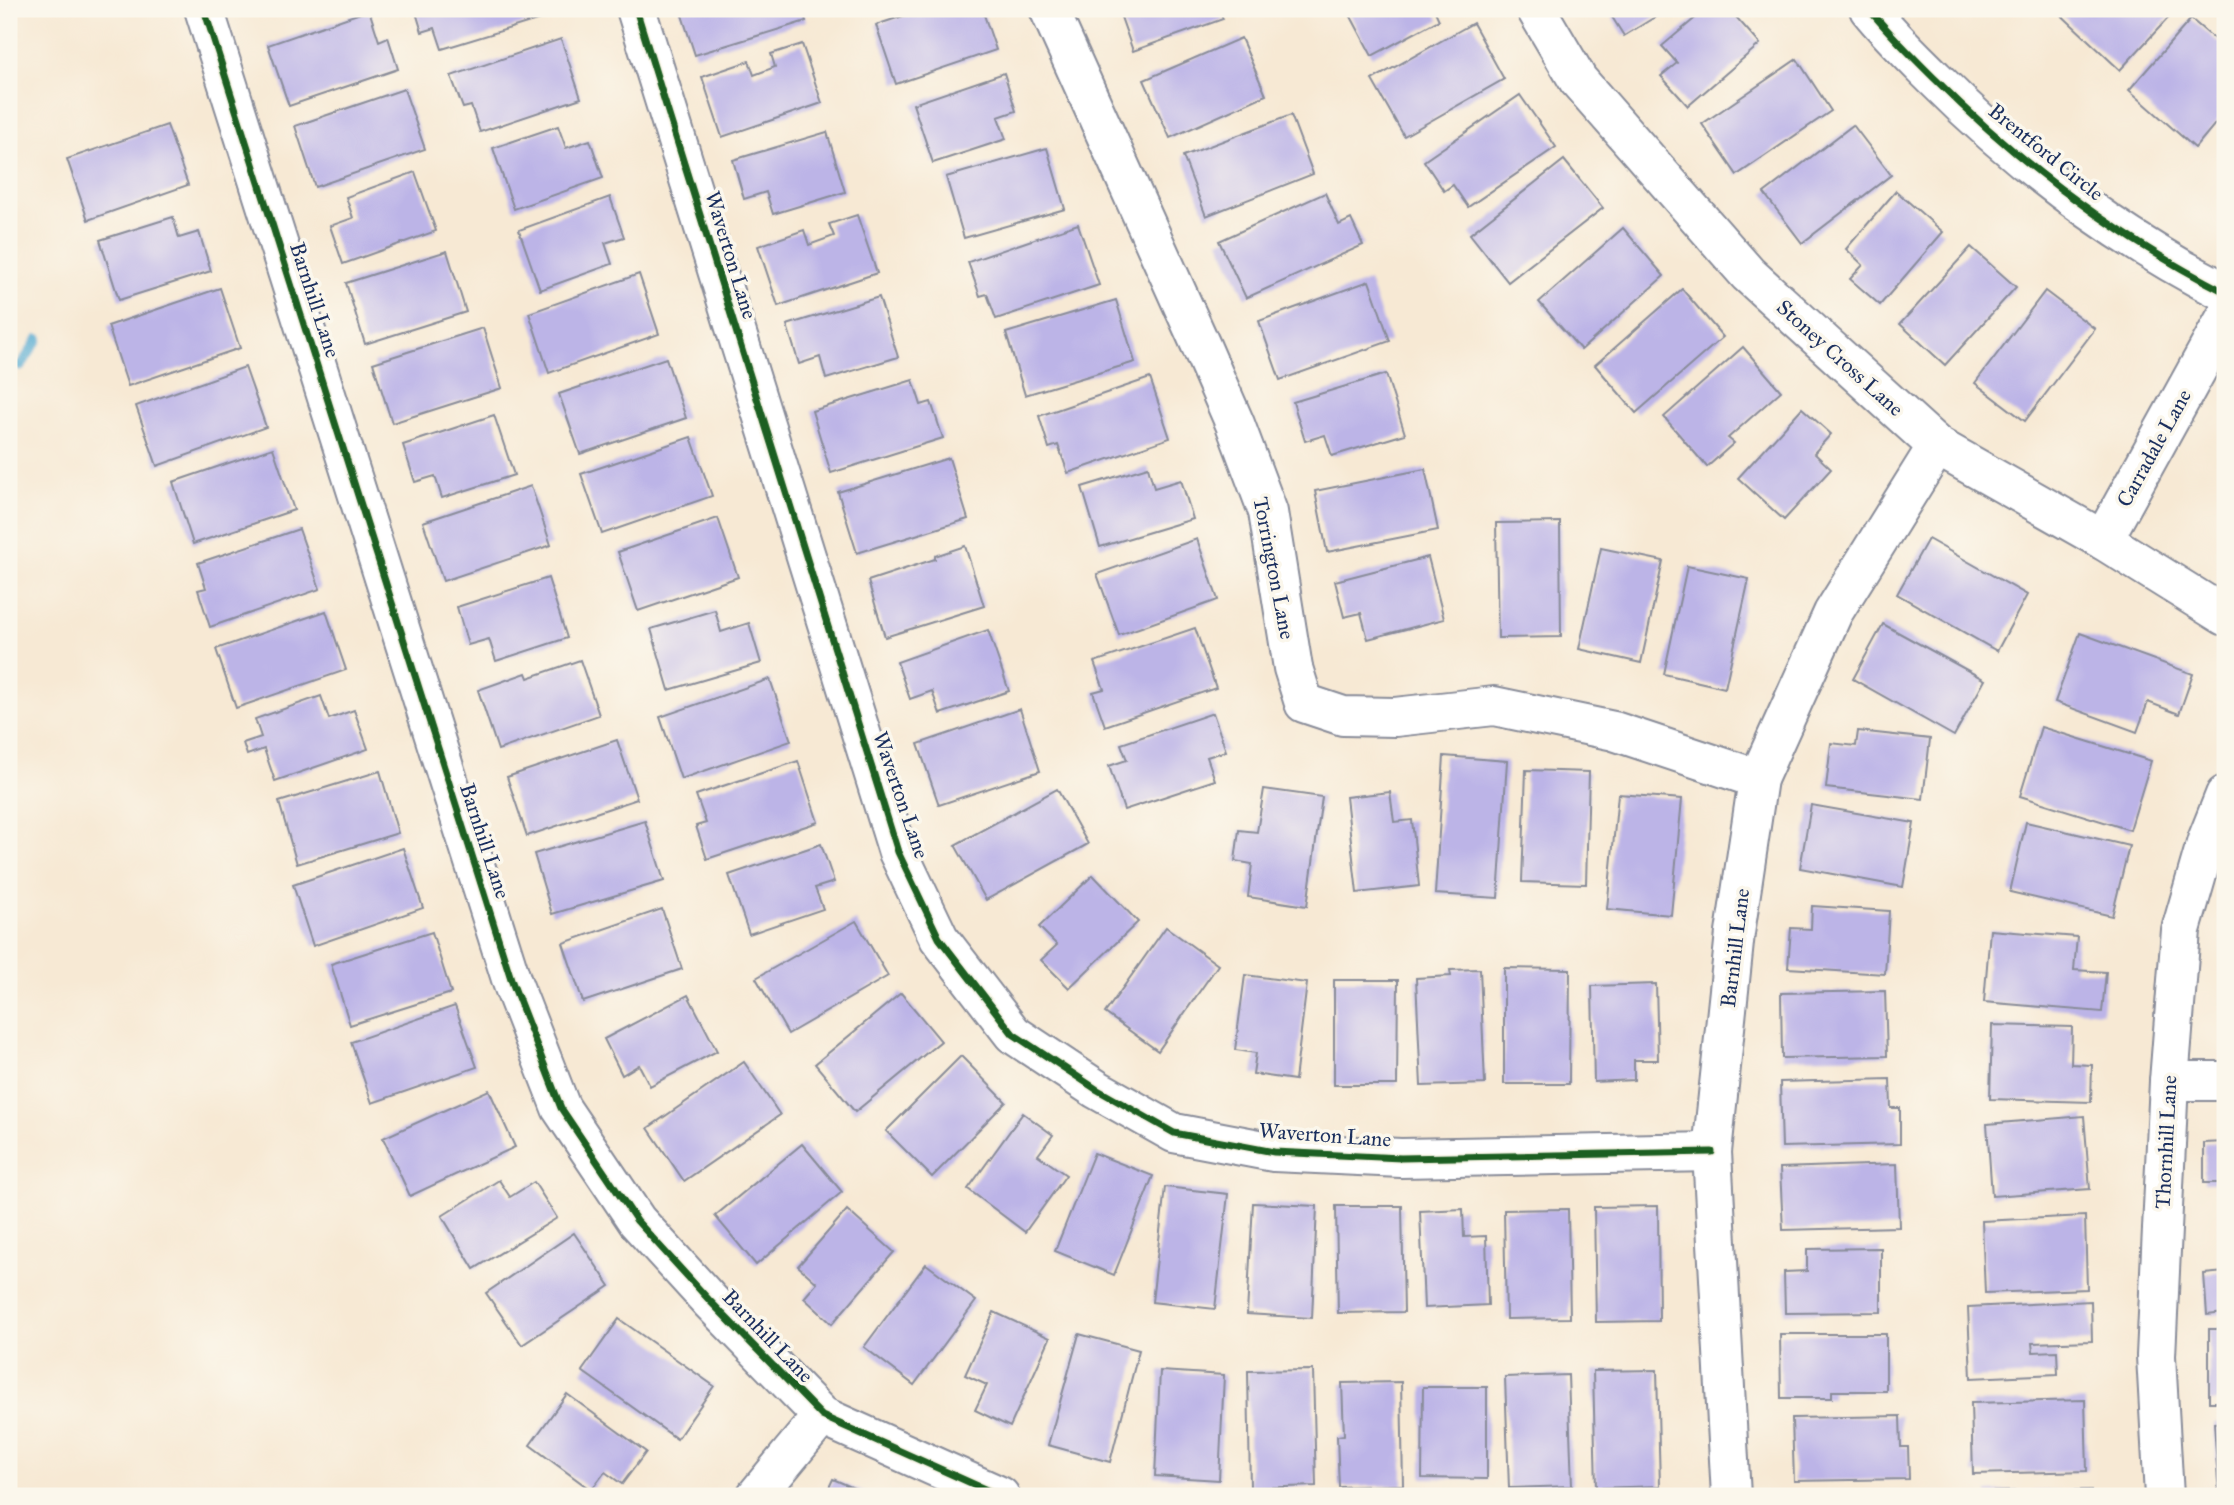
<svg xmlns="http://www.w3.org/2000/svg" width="2234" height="1505" font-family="'IM FELL Great Primer',serif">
<rect width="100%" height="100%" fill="#fbf7ec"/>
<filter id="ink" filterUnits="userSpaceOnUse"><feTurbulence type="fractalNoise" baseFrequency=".0143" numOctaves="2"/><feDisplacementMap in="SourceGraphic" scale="14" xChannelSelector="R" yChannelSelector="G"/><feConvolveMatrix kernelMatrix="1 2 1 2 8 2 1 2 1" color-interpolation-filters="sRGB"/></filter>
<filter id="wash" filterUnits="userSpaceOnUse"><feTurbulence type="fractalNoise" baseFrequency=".00686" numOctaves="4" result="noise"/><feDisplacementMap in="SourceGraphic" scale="28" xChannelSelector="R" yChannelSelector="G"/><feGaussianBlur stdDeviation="1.57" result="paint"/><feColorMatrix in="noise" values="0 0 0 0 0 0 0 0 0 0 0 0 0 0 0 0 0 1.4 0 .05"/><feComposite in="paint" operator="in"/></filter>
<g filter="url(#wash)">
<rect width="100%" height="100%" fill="#f7e9d4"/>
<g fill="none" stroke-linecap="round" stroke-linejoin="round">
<path stroke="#56abd2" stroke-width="10" d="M9 364 21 366 38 339"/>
</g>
<g id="blocks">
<g fill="#bcb4e7">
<path d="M415 9H551L553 15 442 49 435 28 422 32Z"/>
<path d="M680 9H802L806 21 695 55Z"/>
<path d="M924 9H982L996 50 896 84 876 25Z"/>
<path d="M1141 9H1219L1223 19 1133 51 1121 17Z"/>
<path d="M1347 9H1434L1439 20 1372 56Z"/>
<path d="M1607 9H1668L1624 36Z"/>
<path d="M1706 9H1729L1760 44 1688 106 1661 76 1677 63 1662 46Z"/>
<path d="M2055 9H2164L2171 15 2120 70Z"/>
<path d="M369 10 379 41 388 37 398 69 289 106 268 45Z"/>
<path d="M2191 19 2218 42 2225 33V112L2195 148 2129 90Z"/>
<path d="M1473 23 1504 79 1404 136 1372 80Z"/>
<path d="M1241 38 1266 95 1170 138 1144 80Z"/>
<path d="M561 39 581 98 480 132 471 106 463 108 451 76Z"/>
<path d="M802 44 822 103 722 137 702 77 749 61 754 75 775 67 771 54Z"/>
<path d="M1797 59 1831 111 1737 175 1702 124Z"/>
<path d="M1004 73 1016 111 998 117 1006 139 933 163 913 104Z"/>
<path d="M404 89 425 149 315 187 295 126Z"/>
<path d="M1520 95 1556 147 1468 207 1453 185 1444 191 1424 161Z"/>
<path d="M1291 115 1313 174 1206 216 1183 156Z"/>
<path d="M167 125 188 185 88 220 67 159Z"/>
<path d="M1853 125 1891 175 1802 243 1764 193Z"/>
<path d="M558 126 566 148 590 140 603 178 514 209 493 148Z"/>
<path d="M827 132 845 192 773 214 766 192 744 199 733 160Z"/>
<path d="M1047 148 1065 209 964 238 946 177Z"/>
<path d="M1564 160 1603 208 1508 282 1470 234Z"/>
<path d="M415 172 436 231 343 264 330 226 353 218 346 197Z"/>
<path d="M1896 191 1943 232 1880 305 1850 279 1863 265 1846 249Z"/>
<path d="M1325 193 1339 225 1351 219 1363 245 1246 298 1219 241Z"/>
<path d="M610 197 624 237 605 243 612 264 540 290 519 230Z"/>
<path d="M857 215 877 273 778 306 758 246 804 230 809 245 834 236 829 224Z"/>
<path d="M173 217 179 238 199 232 211 271 119 300 100 240Z"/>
<path d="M1078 224 1099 285 996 319 987 294 980 296 968 262Z"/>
<path d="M1623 228 1664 276 1581 350 1539 302Z"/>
<path d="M1971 247 2016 287 1945 365 1900 324Z"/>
<path d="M447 251 466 312 365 344 346 283Z"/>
<path d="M639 274 659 334 549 373 529 313Z"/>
<path d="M1369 281 1390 341 1280 380 1259 321Z"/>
<path d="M220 288 240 348 128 386 108 326Z"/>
<path d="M1682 289 1723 337 1636 413 1595 365Z"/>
<path d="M2045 291 2095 329 2025 421 1975 383Z"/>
<path d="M879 297 898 357 826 379 820 357 799 364 787 325Z"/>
<path d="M1116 300 1135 362 1025 395 1006 333Z"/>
<path d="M483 328 502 388 392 423 373 363Z"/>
<path d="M1743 347 1781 391 1728 438 1734 443 1707 467 1664 417Z"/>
<path d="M666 358 686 418 580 454 559 394Z"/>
<path d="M245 367 266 427 157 466 136 406Z"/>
<path d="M1386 374 1405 434 1332 456 1325 435 1305 441 1293 402Z"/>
<path d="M1150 378 1170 438 1068 473 1058 445 1049 448 1039 416Z"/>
<path d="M913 380 921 405 931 402 943 438 831 473 812 411Z"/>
<path d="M1802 408 1831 434 1814 453 1831 469 1784 520 1738 478Z"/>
<path d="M494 415 514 475 442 498 435 476 415 482 403 445Z"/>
<path d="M691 437 712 496 602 534 581 474Z"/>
<path d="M273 448 294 510 193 544 173 482Z"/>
<path d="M949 458 968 519 857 553 838 492Z"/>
<path d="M1148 467 1154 488 1181 480 1193 519 1100 547 1082 487Z"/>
<path d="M1425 469 1438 530 1327 552 1315 491Z"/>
<path d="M531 486 551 545 443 581 423 522Z"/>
<path d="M718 518 738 577 638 611 618 552Z"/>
<path d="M1560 522 1561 637 1498 638 1496 523Z"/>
<path d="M299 529 320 589 210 627 198 590 206 588 198 563Z"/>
<path d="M1197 539 1218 600 1119 635 1097 574Z"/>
<path d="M1928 539 2027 595 1997 651 1897 594Z"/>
<path d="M965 546 984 606 885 637 868 581 935 559V556Z"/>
<path d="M1601 548 1663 561 1641 663 1579 649Z"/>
<path d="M1428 557 1444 619 1368 639 1361 613 1344 617 1335 581Z"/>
<path d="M1687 566 1749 579 1725 688 1664 674Z"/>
<path d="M548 578 567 638 496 661 489 639 468 645 457 607Z"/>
<path d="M715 610 721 632 749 623 761 663 669 690 651 629Z"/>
<path d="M326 611 346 670 236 708 216 649Z"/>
<path d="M1883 624 1985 680 1954 736 1853 679Z"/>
<path d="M1195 628 1216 688 1105 726 1093 692 1104 689 1094 662Z"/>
<path d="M988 630 1009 691 940 714 932 691 910 699 897 662Z"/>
<path d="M2080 633 2193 674 2179 714 2148 702 2137 732 2055 702Z"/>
<path d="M580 660 599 715 498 750 478 690 526 673 528 678Z"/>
<path d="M770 679 791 741 681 779 660 717Z"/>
<path d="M321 696 329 719 354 710 368 749 275 781 264 749 247 755 243 743 261 737 255 719Z"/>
<path d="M1020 709 1040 771 939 805 918 744Z"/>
<path d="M1213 713 1226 751 1207 757 1215 780 1124 810 1109 766 1127 760 1121 744Z"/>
<path d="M2041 727 2151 761 2130 830 2020 796Z"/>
<path d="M1858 731 1930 739 1923 799 1826 788 1831 743 1856 746Z"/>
<path d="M617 740 637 799 527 836 507 777Z"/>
<path d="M1444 756 1507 761 1498 898 1435 894Z"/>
<path d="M798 761 818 822 707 859 696 826 706 823 696 795Z"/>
<path d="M1526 770 1589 772 1586 884 1522 882Z"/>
<path d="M380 771 398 833 297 864 279 802Z"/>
<path d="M1057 789 1088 844 986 900 955 845Z"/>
<path d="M1264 789 1322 797 1307 906 1248 897 1252 864 1235 861 1239 830 1257 832Z"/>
<path d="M1390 792 1394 822 1412 820 1419 886 1357 893 1346 797Z"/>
<path d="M1618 794 1682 799 1671 915 1607 909Z"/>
<path d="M1811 805 1914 823 1903 887 1800 868Z"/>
<path d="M645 821 664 881 552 914 534 854Z"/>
<path d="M2026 822 2129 846 2112 916 2010 892Z"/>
<path d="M821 844 834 882 815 888 823 909 749 934 729 875Z"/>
<path d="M403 848 423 908 313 946 293 885Z"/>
<path d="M1093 875 1138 922 1069 988 1041 960 1057 945 1039 927Z"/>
<path d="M1812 906 1889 911 1885 974 1788 968 1791 928 1811 929Z"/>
<path d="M662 909 682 969 583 1002 563 943Z"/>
<path d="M856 921 888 976 788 1034 756 978Z"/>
<path d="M1166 927 1218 965 1158 1051 1105 1013Z"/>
<path d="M1990 930 2077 937 2074 970 2106 972 2102 1012 1984 1002Z"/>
<path d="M432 932 451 993 350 1025 331 964Z"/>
<path d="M1504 968 1570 969 1569 1084H1504Z"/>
<path d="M1480 969 1485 1084 1421 1086 1416 978 1451 976 1450 970Z"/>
<path d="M1245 975 1307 983 1295 1080 1253 1074 1256 1053 1235 1050Z"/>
<path d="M1334 980H1398L1397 1085H1334Z"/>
<path d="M1656 984 1658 1060H1634V1080L1594 1082 1592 986Z"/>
<path d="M1885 991 1887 1056 1782 1058 1781 993Z"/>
<path d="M901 993 941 1041 855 1112 815 1064Z"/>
<path d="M688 995 717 1051 650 1086 639 1065 622 1075 604 1039Z"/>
<path d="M455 1006 477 1067 372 1103 351 1042Z"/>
<path d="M1992 1025 2072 1027 2071 1064 2092 1065 2091 1102 1990 1099Z"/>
<path d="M961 1056 1006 1102 932 1177 886 1131Z"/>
<path d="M744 1062 780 1115 684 1181 648 1128Z"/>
<path d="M1890 1079 1891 1108H1900V1144L1782 1147 1780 1082Z"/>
<path d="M489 1090 515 1147 410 1196 383 1138Z"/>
<path d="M1023 1113 1053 1135 1038 1155 1066 1175 1025 1232 968 1189Z"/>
<path d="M2084 1116 2090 1189 1992 1196 1987 1124Z"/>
<path d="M2225 1142V1183H2204V1143Z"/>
<path d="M802 1144 842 1192 756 1265 715 1216Z"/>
<path d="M1094 1153 1153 1176 1114 1275 1055 1251Z"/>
<path d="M1897 1164 1899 1227 1783 1230 1780 1168Z"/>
<path d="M499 1180 510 1197 534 1182 557 1218 474 1269 442 1216Z"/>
<path d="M1165 1187 1228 1194 1215 1309 1152 1302Z"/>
<path d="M1253 1203 1317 1206 1312 1318 1247 1314Z"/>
<path d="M1336 1206H1402L1404 1312 1338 1313Z"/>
<path d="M1658 1206 1659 1321 1596 1322 1594 1207Z"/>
<path d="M1463 1209 1464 1237 1486 1236 1488 1305 1424 1308 1420 1211Z"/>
<path d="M1568 1209 1570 1318 1506 1319 1504 1210Z"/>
<path d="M847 1210 894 1252 832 1324 804 1298 817 1283 798 1266Z"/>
<path d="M2085 1216 2087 1289 1985 1293 1982 1221Z"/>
<path d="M574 1233 610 1286 522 1345 486 1293Z"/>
<path d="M1881 1248V1312L1785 1313 1784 1272 1807 1271V1249Z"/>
<path d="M926 1264 976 1301 914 1385 864 1347Z"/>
<path d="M2225 1272V1313L2207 1315 2204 1274Z"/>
<path d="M2091 1301 2092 1341 2032 1343 2033 1352 2057 1351 2058 1374 1971 1378 1968 1307Z"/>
<path d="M994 1312 1050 1338 1010 1427 975 1410 987 1385 965 1375Z"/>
<path d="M619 1319 714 1386 677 1439 582 1371Z"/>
<rect x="2209" y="1329" width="16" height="73"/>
<path d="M1079 1334 1139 1350 1110 1462 1048 1445Z"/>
<path d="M1780 1334H1886V1391H1832V1398H1781Z"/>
<path d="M1313 1370 1316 1486 1250 1488 1248 1371Z"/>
<path d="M1657 1370 1660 1486 1596 1488 1593 1371Z"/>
<path d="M1160 1371 1224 1375 1219 1480 1155 1476Z"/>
<path d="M1568 1375 1572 1486 1509 1488 1505 1377Z"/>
<path d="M1401 1382 1403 1485 1339 1487 1337 1436 1344 1435 1342 1383Z"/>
<path d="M1423 1387H1487V1479L1422 1478Z"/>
<path d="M567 1394 646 1452 622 1484 605 1472 591 1490 530 1445Z"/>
<path d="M2085 1400 2087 1471 1973 1474 1971 1403Z"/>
<path d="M1900 1416 1901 1447H1908L1909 1479 1794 1481 1792 1418Z"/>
<path d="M2225 1422V1496H2219L2214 1423Z"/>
<path d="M833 1479 872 1496H825Z"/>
<path d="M2091 1490V1496H1988V1492Z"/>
</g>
</g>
</g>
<g filter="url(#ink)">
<use href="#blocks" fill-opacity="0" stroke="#898c99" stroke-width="2"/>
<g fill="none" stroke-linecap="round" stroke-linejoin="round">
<defs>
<g id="minor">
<path d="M204 9 512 982 561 1108 637 1221 710 1301 822 1416 1000 1496"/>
<path d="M636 9 898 852 939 938 1013 1034 1096 1089 1174 1133 1274 1152 1401 1158 1712 1152"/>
<path d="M1049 9 1202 348 1235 424 1268 512 1293 668 1304 703 1343 716 1395 717 1494 706 1614 731 1758 779"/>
<path d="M1536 9 1578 80 1748 274 1937 446 2103 540 2225 616"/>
<path d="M1869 9C1889 34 1912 56 1935 79 2022 166 2115 236 2225 292"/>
<path d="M2103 540 2225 319"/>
<path d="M2169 1081H2225"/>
<path d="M756 1496 822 1416"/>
<path d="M1731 1496 1712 1152 1735 933 1758 779 1833 613 1937 446"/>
<path d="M2164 1496 2156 1356 2169 1081 2181 930 2207 840 2225 795"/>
</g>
</defs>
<use href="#minor" stroke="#898c99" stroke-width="42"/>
<use href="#minor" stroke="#fff" stroke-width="38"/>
<defs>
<g id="cycleway">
<path d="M204 9 512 982 561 1108 637 1221 710 1301 822 1416 1000 1496"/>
<path d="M636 9 898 852 939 938 1013 1034 1096 1089 1174 1133 1274 1152 1401 1158 1712 1152"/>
<path d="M1869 9C1889 34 1912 56 1935 79 2022 166 2115 236 2225 292"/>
</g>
</defs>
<use href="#cycleway" stroke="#fbf7ec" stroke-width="11"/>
<use href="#cycleway" stroke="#1b5e20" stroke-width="7"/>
</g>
</g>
<g text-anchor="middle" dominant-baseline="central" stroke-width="7" stroke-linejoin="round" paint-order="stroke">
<g font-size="21" fill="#1b2f5e" stroke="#fbf7ec">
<text transform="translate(2046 152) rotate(39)">Brentford Circle</text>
<text transform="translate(731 255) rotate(73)">Waverton Lane</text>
<text transform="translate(315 300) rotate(72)">Barnhill Lane</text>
<text transform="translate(1840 358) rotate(42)">Stoney Cross Lane</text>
<text transform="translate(2154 448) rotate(-61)">Carradale Lane</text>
<text transform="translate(1274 568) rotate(79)">Torrington Lane</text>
<text transform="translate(901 795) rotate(71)">Waverton Lane</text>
<text transform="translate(485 841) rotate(72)">Barnhill Lane</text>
<text transform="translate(1735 948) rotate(-83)">Barnhill Lane</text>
<text transform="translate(1325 1135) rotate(4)">Waverton Lane</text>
<text transform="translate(2166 1142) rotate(-87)">Thornhill Lane</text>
<text transform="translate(768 1336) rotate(46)">Barnhill Lane</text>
</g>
</g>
<rect width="2234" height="1505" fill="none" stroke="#fbf7ec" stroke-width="35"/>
</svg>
